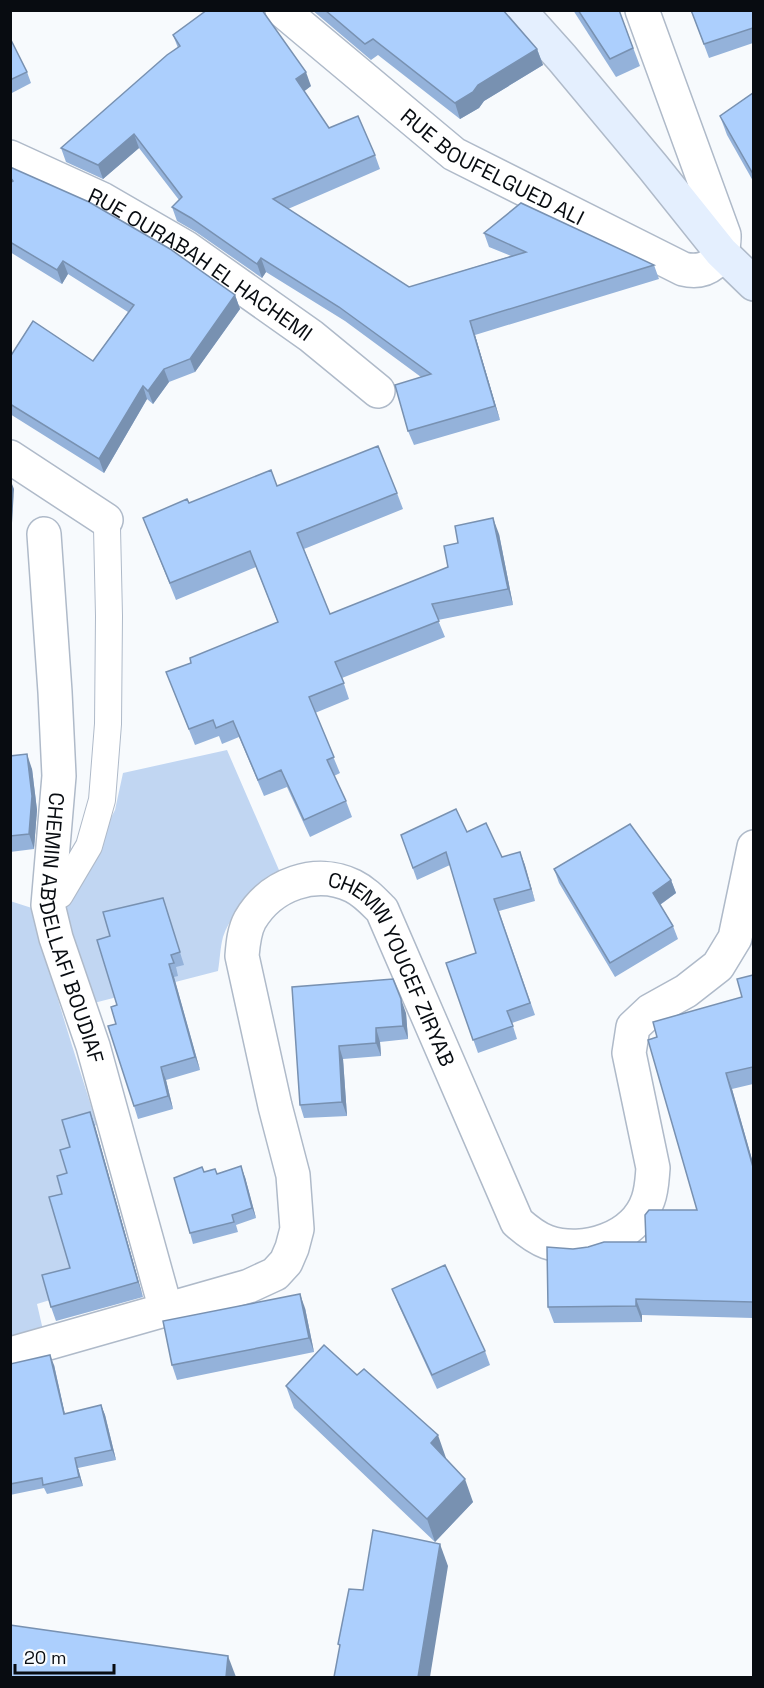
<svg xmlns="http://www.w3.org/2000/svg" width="764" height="1688" font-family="'Space Grotesk',sans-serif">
<rect width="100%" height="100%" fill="#f7fafd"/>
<g fill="#c1d6f2">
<path d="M227 750 282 877C258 892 232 909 223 937 220 948 220 960 218 971L90 1004 65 907 115 810 123 773Z"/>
<path d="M10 901 35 909C50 982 75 1053 97 1125L69 1133 74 1161 73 1187 75 1280 50 1300 37 1304 43 1330 10 1340Z"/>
</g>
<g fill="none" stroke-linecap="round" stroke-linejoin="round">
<defs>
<path id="pedestrian" d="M60 895 89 846 102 800 108 724 109 616 107 528"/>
<g id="minor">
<path id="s1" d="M10 157 102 199 185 247 311 336 378 391"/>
<path d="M10 457 106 520"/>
<path id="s2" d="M44 534 55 692 59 776 48 905 56 938 93 1046 166 1310"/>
</g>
<g id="tertiary">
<path id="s3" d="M282 10 454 154 683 269C707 275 725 260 724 235L642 10"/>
<path id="s4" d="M10 1354 249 1286 275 1274 286 1262 292 1248 297 1229 293 1175 275 1106 242 956C243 944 244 931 250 920 271 884 316 868 353 886 365 892 373 901 382 910L517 1222C526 1230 536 1238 547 1242 584 1255 635 1238 648 1200 652 1189 652 1179 653 1168L629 1053 633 1027 650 1011 686 991 718 966 735 938 754 847"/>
</g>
<path id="secondary" d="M519 10 562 58 653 167 721 252 754 284"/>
</defs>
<use href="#pedestrian" stroke="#afbac9" stroke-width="28"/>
<use href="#minor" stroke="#afbac9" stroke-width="36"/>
<use href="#tertiary" stroke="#afbac9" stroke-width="36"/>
<use href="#secondary" stroke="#afbac9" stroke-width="36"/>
<use href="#pedestrian" stroke="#fff" stroke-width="26"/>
<use href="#minor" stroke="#fff" stroke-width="33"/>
<use href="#tertiary" stroke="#fff" stroke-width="33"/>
<use href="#secondary" stroke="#e4effe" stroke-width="33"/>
</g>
<g fill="#94b2da">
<path d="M312 10H503L537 49 543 65 484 101 479 108 460 119 378 55 371 60Z"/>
<path d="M573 10H619L640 66 616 77Z"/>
<path d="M691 10H753V43L709 58Z"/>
<path d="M173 35 311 86 304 91 329 128 375 155 380 169 288 209 409 287 511 256 489 247 484 233 654 265 659 279 475 335 500 420 414 445 408 431 421 377 345 321 266 272 262 278 196 232 177 221 172 207 179 200 139 148 103 179 66 162 61 148 178 48Z"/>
<path d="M10 38 27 72 31 83 10 94Z"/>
<path d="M753 93V181L727 135 720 116Z"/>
<path d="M10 167 235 295 240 309 195 372 169 382 153 404 147 399 104 473 10 414V357L93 361 128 312 68 274 62 284 10 252Z"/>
<path d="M277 486 397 493 403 509 304 549 330 614 448 567 499 534 513 605 438 620 445 637 342 678 349 699 315 713 340 773 334 776 346 801 352 817 310 837 287 787 264 796 239 737 222 744 219 736 195 745 166 672 191 663 278 623 256 567 176 600 143 518 189 503Z"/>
<path d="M10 756 32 769 37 810 34 849 10 852Z"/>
<path d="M467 832 502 857 520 852 535 901 499 911 535 1015 512 1023 517 1039 478 1053 446 963 476 953 450 865 417 880 401 835Z"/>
<path d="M554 869 671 880 676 893 660 905 673 926 678 939 615 977 559 883Z"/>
<path d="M167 911 184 965 176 967 178 976 174 977 200 1070 166 1080 173 1109 138 1119 134 1106 116 1024 117 1005 110 936Z"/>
<path d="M753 975V1084L732 1089 753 1163V1318L642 1315V1322L554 1323 548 1307 573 1249 646 1242 697 1210 657 1037 742 997Z"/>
<path d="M292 987 406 1013 408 1039 380 1042 381 1056 343 1059 347 1116 304 1118 300 1105Z"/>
<path d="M90 1112 95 1126 143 1297 56 1321 51 1307 70 1268 62 1194 67 1173 70 1147Z"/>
<path d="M204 1172 245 1177 256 1218 236 1225 238 1232 193 1244 190 1233Z"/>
<path d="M392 1289 485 1351 490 1365 437 1389 398 1304Z"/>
<path d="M305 1308 314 1352 177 1380 172 1365Z"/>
<path d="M10 1364 54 1365 65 1414 101 1405 105 1415 116 1460 78 1468 83 1486 47 1494 44 1488 10 1495Z"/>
<path d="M286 1386 446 1458H445L473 1502 435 1542 294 1408Z"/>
</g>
<g fill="#7891b1">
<path d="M537 49 543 65 484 101 479 108 460 119 455 103 478 85Z"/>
<path d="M306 72 311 86 302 93 296 79Z"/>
<path d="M134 134 139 148 103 179 98 165Z"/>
<path d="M261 258 266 272 262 278 257 264Z"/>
<path d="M63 261 68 274 62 284 57 270Z"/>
<path d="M235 295 240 309 195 372 190 359Z"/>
<path d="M470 321 475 335 500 420 495 406Z"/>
<path d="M164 369 169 382 153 404 148 391Z"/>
<path d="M143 386 147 399 104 473 99 459Z"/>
<path d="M10 479 14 489 10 558Z"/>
<path d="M493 518 499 534 513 605 508 589Z"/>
<path d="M27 754 32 769 37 810 34 849 29 834Z"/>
<path d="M520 852 525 865 535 901 531 889Z"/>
<path d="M671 880 676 893 658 906 653 893Z"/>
<path d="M169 964 174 977 200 1070 195 1057Z"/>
<path d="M401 999 406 1013 408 1039 403 1026Z"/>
<path d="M376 1028 380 1042 381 1056 376 1043Z"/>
<path d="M339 1046 343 1059 347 1116 342 1102Z"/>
<path d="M161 1067 166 1080 173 1109 168 1096Z"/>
<path d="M726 1073 732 1089 753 1163V1167Z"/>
<path d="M90 1112 95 1126 143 1297 138 1282Z"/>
<path d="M241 1166 245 1177 256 1218 252 1208Z"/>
<path d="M300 1294 305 1308 314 1352 309 1338Z"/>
<path d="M636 1299 642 1315V1322L636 1306Z"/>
<path d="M50 1355 54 1365 67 1424 64 1414Z"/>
<path d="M101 1405 105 1415 116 1460 112 1450Z"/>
<path d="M438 1435 446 1458 439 1465 431 1443Z"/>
<path d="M75 1458 78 1468 83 1486 79 1477Z"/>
<path d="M465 1479 473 1502 435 1542 427 1519Z"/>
<path d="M440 1544 448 1566 430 1677H418Z"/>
<path d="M228 1656 236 1677H226Z"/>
</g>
<g fill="#accffd" stroke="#7891b1" stroke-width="1.5">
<path d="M207 10H262L306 72 296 79 329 128 358 116 375 155 273 199 409 287 526 252 484 233 521 203 654 265 470 321 495 406 408 431 395 385 431 374 339 307 261 258 257 264 191 218 172 207 182 197 134 134 98 165 61 148 167 55 180 46 173 35Z"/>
<path d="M325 10H503L537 49 478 85 473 92 455 103 373 39 365 44Z"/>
<path d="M578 10H619L633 48 610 59Z"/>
<path d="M691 10H753V28L704 44Z"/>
<path d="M10 38 27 72 10 80Z"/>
<path d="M753 93V174L720 116Z"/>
<path d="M10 167 89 202 170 249 235 295 190 359 164 369 148 391 143 386 99 459 10 404V357L33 321 93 361 134 305 63 261 57 270 10 242V183L13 181 10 177Z"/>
<path d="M378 446 397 493 297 533 330 614 448 567 444 546 458 543 455 526 493 518 508 589 432 604 439 621 335 662 344 683 309 697 334 757 327 760 346 801 304 820 281 770 258 780 233 721 216 728 213 720 189 729 166 672 191 663 190 658 278 622 250 551 170 583 143 518 187 499 189 503 271 470 277 486Z"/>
<path d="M27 754 32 796 29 834 10 836V756Z"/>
<path d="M456 809 467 832 486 823 502 857 520 852 531 889 494 899 530 1003 507 1011 513 1026 473 1040 446 963 476 953 446 852 413 868 401 835Z"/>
<path d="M630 824 671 880 653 893 673 926 610 963 554 869Z"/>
<path d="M163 898 180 952 171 955 174 963 169 964 195 1057 161 1067 168 1096 134 1106 108 1026 116 1024 111 1007 117 1005 97 940 110 936 103 912Z"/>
<path d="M753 975V1067L726 1073 753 1167V1302L636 1299V1306L548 1307 547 1247 573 1249 588 1247 604 1242H646L645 1215 649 1210H697L648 1040 657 1037 653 1022 742 997 737 979Z"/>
<path d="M393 979 401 999 403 1026 376 1028V1043L339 1046 342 1102 300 1105 292 987Z"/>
<path d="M90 1112 138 1282 51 1307 42 1275 70 1268 49 1197 62 1194 57 1176 67 1173 60 1150 70 1147 62 1120Z"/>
<path d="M241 1166 252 1208 232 1215 234 1222 190 1233 174 1178 202 1167 204 1172 215 1169 217 1174Z"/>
<path d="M445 1265 485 1351 432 1375 392 1289Z"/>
<path d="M300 1294 309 1338 172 1365 163 1321Z"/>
<path d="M324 1345 357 1375 364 1369 438 1435 431 1443 465 1479 427 1519 286 1386Z"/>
<path d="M50 1355 64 1414 101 1405 112 1450 75 1458 79 1477 43 1485 42 1478 10 1484V1364Z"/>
<path d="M373 1530 440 1544 418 1677H334L340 1645 338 1644 349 1589 363 1590Z"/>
<path d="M10 1625 228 1656 226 1677H10Z"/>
</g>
<g text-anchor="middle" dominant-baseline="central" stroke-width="4.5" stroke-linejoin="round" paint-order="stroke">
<g font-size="21" fill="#080c11" stroke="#f7fafd">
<text stroke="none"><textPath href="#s3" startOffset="264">RUE BOUFELGUED ALI</textPath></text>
<text stroke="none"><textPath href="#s1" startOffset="219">RUE OURABAH EL HACHEMI</textPath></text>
<text stroke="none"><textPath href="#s2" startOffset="398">CHEMIN ABDELLAFI BOUDIAF</textPath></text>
<text stroke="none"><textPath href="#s4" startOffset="854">CHEMIN YOUCEF ZIRYAB</textPath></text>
</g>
</g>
<rect width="764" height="1688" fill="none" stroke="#080c11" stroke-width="24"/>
<path d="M15 1664v9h99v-9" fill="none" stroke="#080c11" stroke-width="3"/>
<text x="24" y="1664" font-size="18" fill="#080c11" stroke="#f7fafd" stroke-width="4.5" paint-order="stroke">20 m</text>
</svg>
